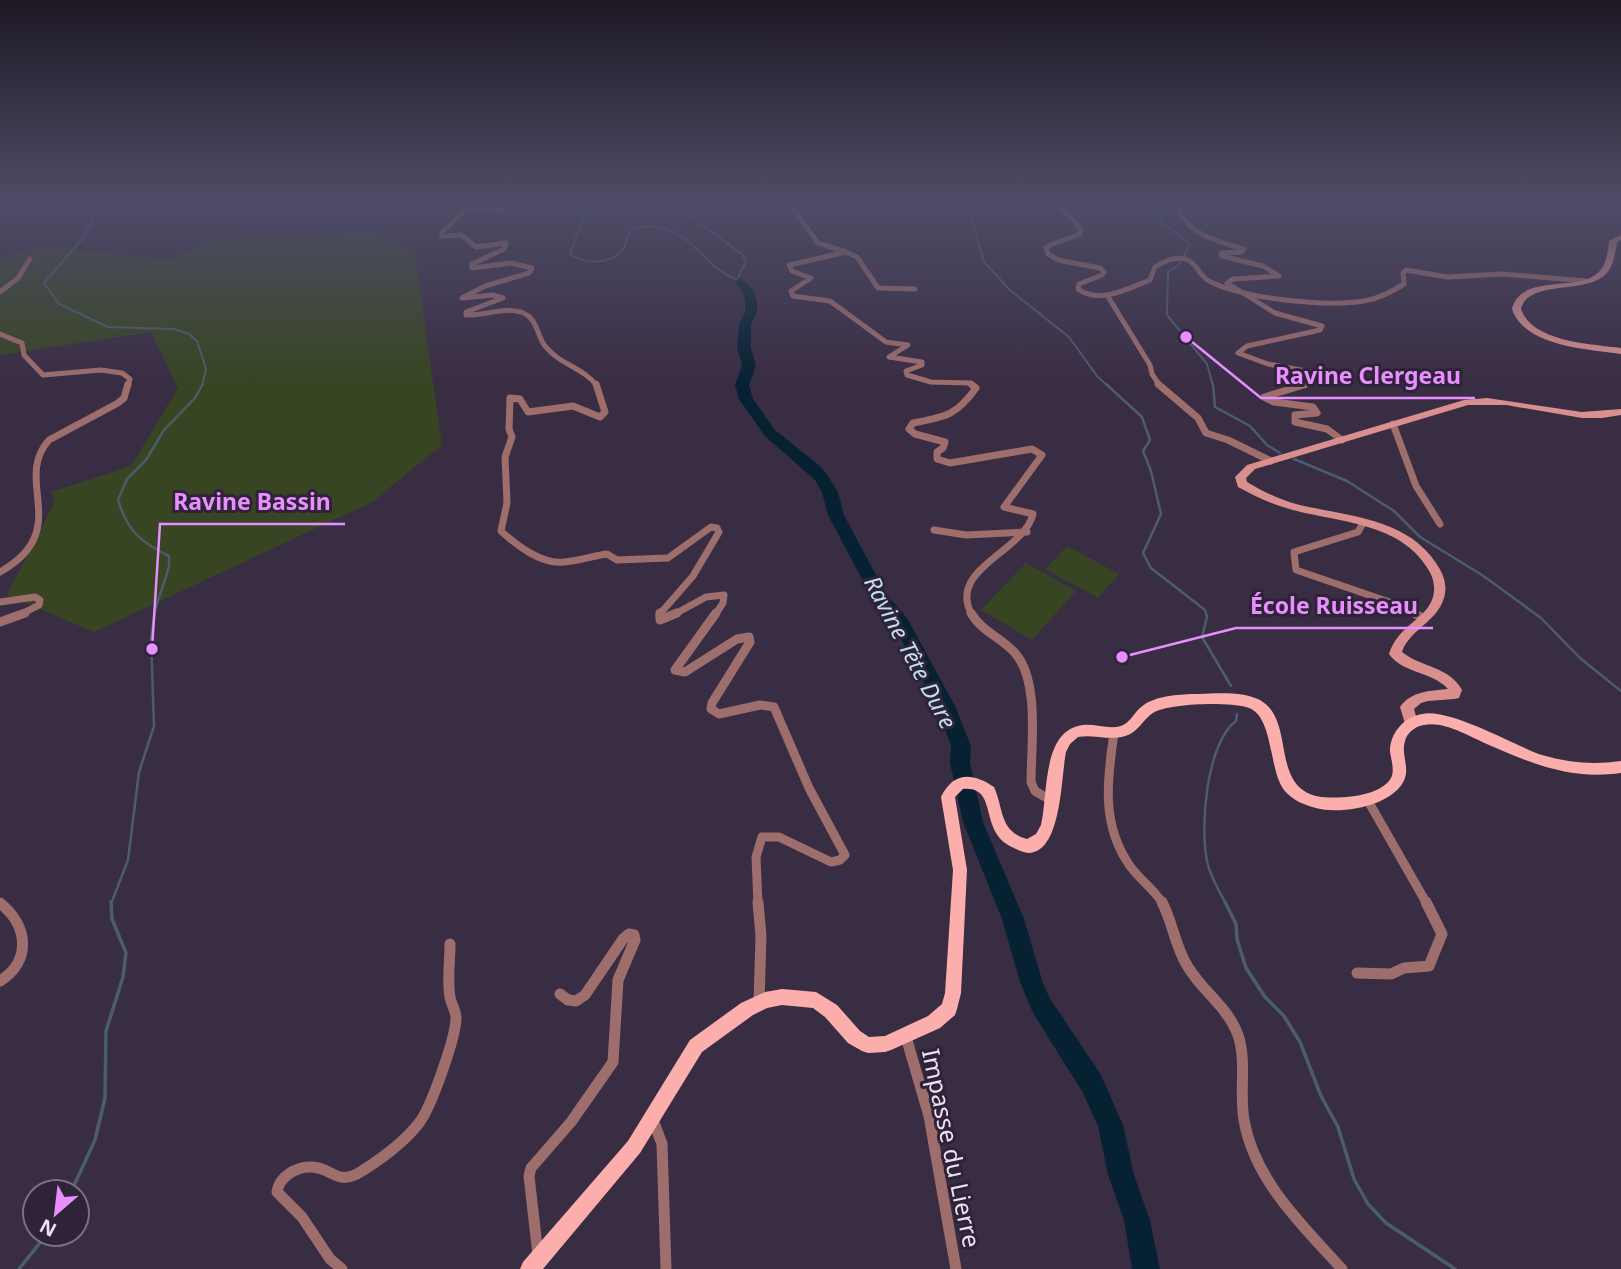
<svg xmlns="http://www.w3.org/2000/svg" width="1621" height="1269" font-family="'Noto Sans',sans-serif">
<rect width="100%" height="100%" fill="#392d44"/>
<g fill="#374523">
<path d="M376 232 415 255 442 445 372 502 94 632 7 595 55 501 51 492 131 466 178 388 151 332 0 355V259L42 246 169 260 206 244 207 238Z"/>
<path d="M1067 546 1119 574 1098 598 1045 569Z"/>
<path d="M1026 563 1076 591 1032 640 981 610Z"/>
</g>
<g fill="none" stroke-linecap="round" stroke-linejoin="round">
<g stroke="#4b5c6c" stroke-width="2">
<path d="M101 204 84 237 44 283 59 304 108 327 174 329 189 334 197 341 206 369 202 386"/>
<path d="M581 204 583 219 570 254C585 265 613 265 624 248 627 243 626 237 629 233 635 225 652 226 660 228 685 231 699 254 717 268 724 274 732 277 740 282L738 277 746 262 743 255 696 220 681 204"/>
<path d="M972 204 971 215 984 262 1011 291 1069 337 1097 376 1108 386"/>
<path d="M1160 204V221L1190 244 1180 264 1168 272 1167 315 1207 364 1213 386"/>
</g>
<g stroke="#4b5c6c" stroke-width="2.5">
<path d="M1106 384 1142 417 1150 440 1143 451 1151 471 1161 514 1143 553 1151 568 1205 610 1207 617 1202 637 1231 686"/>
<path d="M1213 384 1215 407 1250 426 1267 445 1280 453"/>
<path d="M1294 459 1347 481 1394 511 1420 537 1482 575 1541 618 1580 658 1621 691"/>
<path d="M111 904 128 860 139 772 154 726 151 638 155 610 169 567V556C140 542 127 530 118 500L127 479 146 460 164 430 195 398 203 384"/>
<path d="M1226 904C1220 892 1211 878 1208 865 1199 831 1206 743 1236 721L1237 714"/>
</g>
<g stroke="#4b5c6c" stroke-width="3.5">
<path d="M1225 902 1236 924 1237 939 1246 968 1265 997 1284 1016 1300 1042 1321 1096 1338 1127 1354 1179 1368 1204 1386 1223 1455 1269"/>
<path d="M71 1192 95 1140 105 1098 106 1031 123 977 126 953 112 919 111 902"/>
<path d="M19 1269 47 1234"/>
</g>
<path fill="#062232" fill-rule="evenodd" d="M740 278 753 289 757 301V312L751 324V348L756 365 749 385 753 399 775 430 820 466 826 473 838 492 844 515 886 594 907 618 955 706 971 746 970 763 983 822 1024 919 1042 980 1049 997 1101 1075 1123 1125 1134 1175 1150 1220 1160 1269H1132L1124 1220 1108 1175 1098 1126 1083 1093 1033 1013 1020 982 1002 919 963 822 950 763 951 746 937 707 895 628 872 598 828 515 822 492 815 480 765 436 739 399 735 385 742 365 737 348 739 324 745 312V301L743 293 734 282Z"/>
<g stroke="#9e6e6d" stroke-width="5">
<path d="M502 204 505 206 502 211 467 209 442 232V236L462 235 476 247 506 243 504 249 472 264V268L511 263 532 268 529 273 485 286 462 298 493 295 503 298 466 312V315C484 316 503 307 521 312 538 318 536 334 545 346 559 364 584 368 597 386"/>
<path d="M790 204 818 243 846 252 789 265 792 271 811 278 791 291 793 296 830 301 886 342 908 345 889 357 922 362V365L906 371 907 375 931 382 969 383 973 386"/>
<path d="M1058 204 1081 229 1080 234 1050 245 1046 248 1048 254 1058 260 1100 268 1104 272 1102 275 1079 284 1078 289C1100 305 1128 288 1150 280L1155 267C1164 261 1174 256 1186 259 1197 263 1199 276 1209 281 1245 299 1324 307 1364 301 1380 298 1391 292 1404 284L1403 273 1406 270 1447 277 1502 274 1586 281"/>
<path d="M1175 204C1186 234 1216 241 1244 249L1241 252 1221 253 1222 256 1263 266 1279 276 1233 279 1227 283 1275 313 1322 326 1320 330 1247 346 1238 353 1268 364 1323 374 1322 380 1301 386"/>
<path d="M846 252 857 257 878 288 915 289"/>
<path d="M0 292 18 278 30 259"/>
<path d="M1107 295 1150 365 1152 374 1160 386"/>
<path d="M0 334 22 343 24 355 43 375 101 370 122 373 130 379 128 386"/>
</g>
<g stroke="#9e6e6d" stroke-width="7">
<path d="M596 384 605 412 600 417 573 406 528 412 520 399 510 398 509 429 512 437 505 457 507 503 501 531C516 545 542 565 564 562 578 561 592 556 607 554L617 560 668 558 711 527 717 528 719 532 693 576 659 615"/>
<path d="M971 384 976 388C956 416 945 417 913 423L909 429 915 434 945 442 943 448 937 452V459L950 463 1032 449 1042 455 1004 507 1033 514C1024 552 946 569 972 615"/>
<path d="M1158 384 1198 418 1206 433 1228 440 1271 461"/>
<path d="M1307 384 1264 397 1274 402 1313 407 1317 413 1295 415V422L1327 429 1342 440"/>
<path d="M1393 424 1416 486 1440 524"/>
<path d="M1363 523 1358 532 1294 552 1296 570 1404 607 1417 615"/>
<path d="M934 530 966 535 1027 532"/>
<path d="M0 572C74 530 12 481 49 440L118 403 124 398 128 384"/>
<path d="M0 602 35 597 40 600 39 605 20 615"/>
<path d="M673 615 706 597 724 595 723 603 715 615"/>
</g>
<g stroke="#9e6e6d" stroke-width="9">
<path d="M660 613V620L677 613"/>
<path d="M716 613 675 670 685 672 737 639 749 637 750 642 712 703 711 709 719 714 760 705 774 707 809 788 845 855 840 860 831 862 779 837H762L756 857 758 904"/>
<path d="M971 613C981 631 1002 638 1015 653 1040 681 1031 747 1031 782L1035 791 1052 801"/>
<path d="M1414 613 1424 619"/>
<path d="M0 622 25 613"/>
<path d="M1114 733C1107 780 1101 825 1130 866 1140 880 1154 889 1163 904"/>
<path d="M1367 799 1427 904"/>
</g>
<g stroke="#9e6e6d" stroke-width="11">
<path d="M758 902 761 936 759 1003"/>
<path d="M1162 902C1173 923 1175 947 1188 967 1202 991 1228 1007 1238 1035 1247 1062 1239 1091 1244 1120 1254 1180 1303 1226 1342 1269"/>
<path d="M0 903C28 925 32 961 0 981"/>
<path d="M1357 973 1391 974 1404 968 1429 966 1442 934 1426 902"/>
<path d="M906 1037 929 1116 956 1269"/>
<path d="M653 1120 662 1144 666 1269"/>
<path d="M538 1255 529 1176 531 1168 571 1122 613 1062 618 980 635 940 634 935 629 934 623 939 585 995 576 1001 568 1000 560 994"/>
<path d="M342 1269 330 1259 302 1217 277 1192C279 1177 296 1166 312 1167 333 1168 338 1187 362 1171 381 1159 405 1141 419 1123 431 1108 456 1037 456 1018 456 1011 451 1004 450 997 447 980 450 961 450 944"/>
</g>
<g fill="#d98f8d" fill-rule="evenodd">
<path d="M1621 235V240L1617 242C1615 253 1614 266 1606 274 1586 295 1528 279 1521 309 1532 342 1591 344 1621 348V354C1587 349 1525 347 1512 309 1522 270 1584 296 1602 268 1607 260 1608 250 1609 241Z"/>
<path d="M1487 398 1582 412 1621 409V415L1602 418H1582L1506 405H1468L1255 469 1246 478 1247 482C1262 491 1278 499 1296 504 1344 516 1406 517 1436 563 1443 573 1448 585 1444 598 1437 622 1409 630 1402 652 1422 668 1449 666 1462 690L1459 698 1454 699 1428 701 1421 703 1414 709 1418 723 1416 727 1411 729 1406 727 1400 707C1411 691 1430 691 1448 689 1432 671 1403 674 1389 654 1398 626 1424 620 1432 600 1436 589 1434 578 1428 569 1401 523 1338 522 1293 510 1273 505 1256 497 1238 487L1235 477 1247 465 1464 400Z"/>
</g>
<path fill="#fcaeac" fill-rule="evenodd" d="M1191 694C1212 694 1241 690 1260 700 1296 721 1270 784 1316 796 1335 800 1381 797 1391 778 1395 770 1391 760 1390 751 1390 733 1404 717 1422 714 1450 708 1513 745 1542 755 1569 763 1594 765 1621 761V773C1571 780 1533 764 1489 745 1470 737 1445 721 1424 725 1415 726 1407 733 1405 741 1401 753 1409 766 1405 778 1395 806 1341 815 1316 808 1304 805 1292 800 1284 790 1268 769 1274 713 1246 707 1228 702 1169 703 1153 713 1142 720 1139 732 1125 736 1109 741 1093 734 1078 737L1070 744 1066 752C1061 776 1062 850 1030 853 1025 853 1018 850 1014 848 977 833 1000 786 963 789L955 797 967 870 961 993 957 1009 955 1015 940 1028 891 1050 885 1052 868 1053 862 1051 848 1043 825 1017 813 1008 782 1005 767 1008 753 1015 702 1052 640 1153 543 1269H520L523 1262 628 1141 690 1040 741 1003 765 992 782 989 816 992 837 1005 860 1031 869 1037 885 1036 928 1016 942 1004 945 993 953 870 941 797C953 772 972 772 994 787 1004 809 999 831 1027 839L1036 834 1041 825C1048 796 1042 735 1078 726 1092 722 1107 730 1121 726 1130 723 1133 714 1140 708 1153 696 1174 695 1191 694Z"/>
</g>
<linearGradient id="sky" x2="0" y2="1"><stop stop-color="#1f1925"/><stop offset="0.53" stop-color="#4e4c67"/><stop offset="1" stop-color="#4e4c67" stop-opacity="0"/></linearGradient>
<rect width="1621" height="382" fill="url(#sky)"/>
<g text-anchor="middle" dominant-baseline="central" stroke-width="6" stroke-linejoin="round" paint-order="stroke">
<g font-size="23" font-style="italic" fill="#c1dff3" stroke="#2f233a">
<text transform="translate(911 652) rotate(62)">Ravine Tête Dure</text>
</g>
<g font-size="24" fill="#ebe3f2" stroke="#2f233a">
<text transform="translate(952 1148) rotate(78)">Impasse du Lierre</text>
</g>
</g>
<path fill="none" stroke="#e88eff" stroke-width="2.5" d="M1186 337L1261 398H1475M152 649L160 524H345M1122 657L1236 628H1433"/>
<g fill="#e88eff" stroke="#2f233a" stroke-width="2.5">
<circle cx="1186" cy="337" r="7"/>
<circle cx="152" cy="649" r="7"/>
<circle cx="1122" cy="657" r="7"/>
</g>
<g font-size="23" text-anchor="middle" font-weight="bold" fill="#e88eff" stroke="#2f233a" stroke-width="6" stroke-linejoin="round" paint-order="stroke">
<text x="1368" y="384">Ravine Clergeau</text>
<text x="252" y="510">Ravine Bassin</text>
<text x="1334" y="614">École Ruisseau</text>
</g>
<g transform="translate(56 1213) rotate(208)"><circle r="33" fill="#2f233a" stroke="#7a7084" stroke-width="2"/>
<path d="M0-5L12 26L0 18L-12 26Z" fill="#e88eff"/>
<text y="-10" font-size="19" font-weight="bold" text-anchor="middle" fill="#ebe3f2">N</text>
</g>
</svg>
